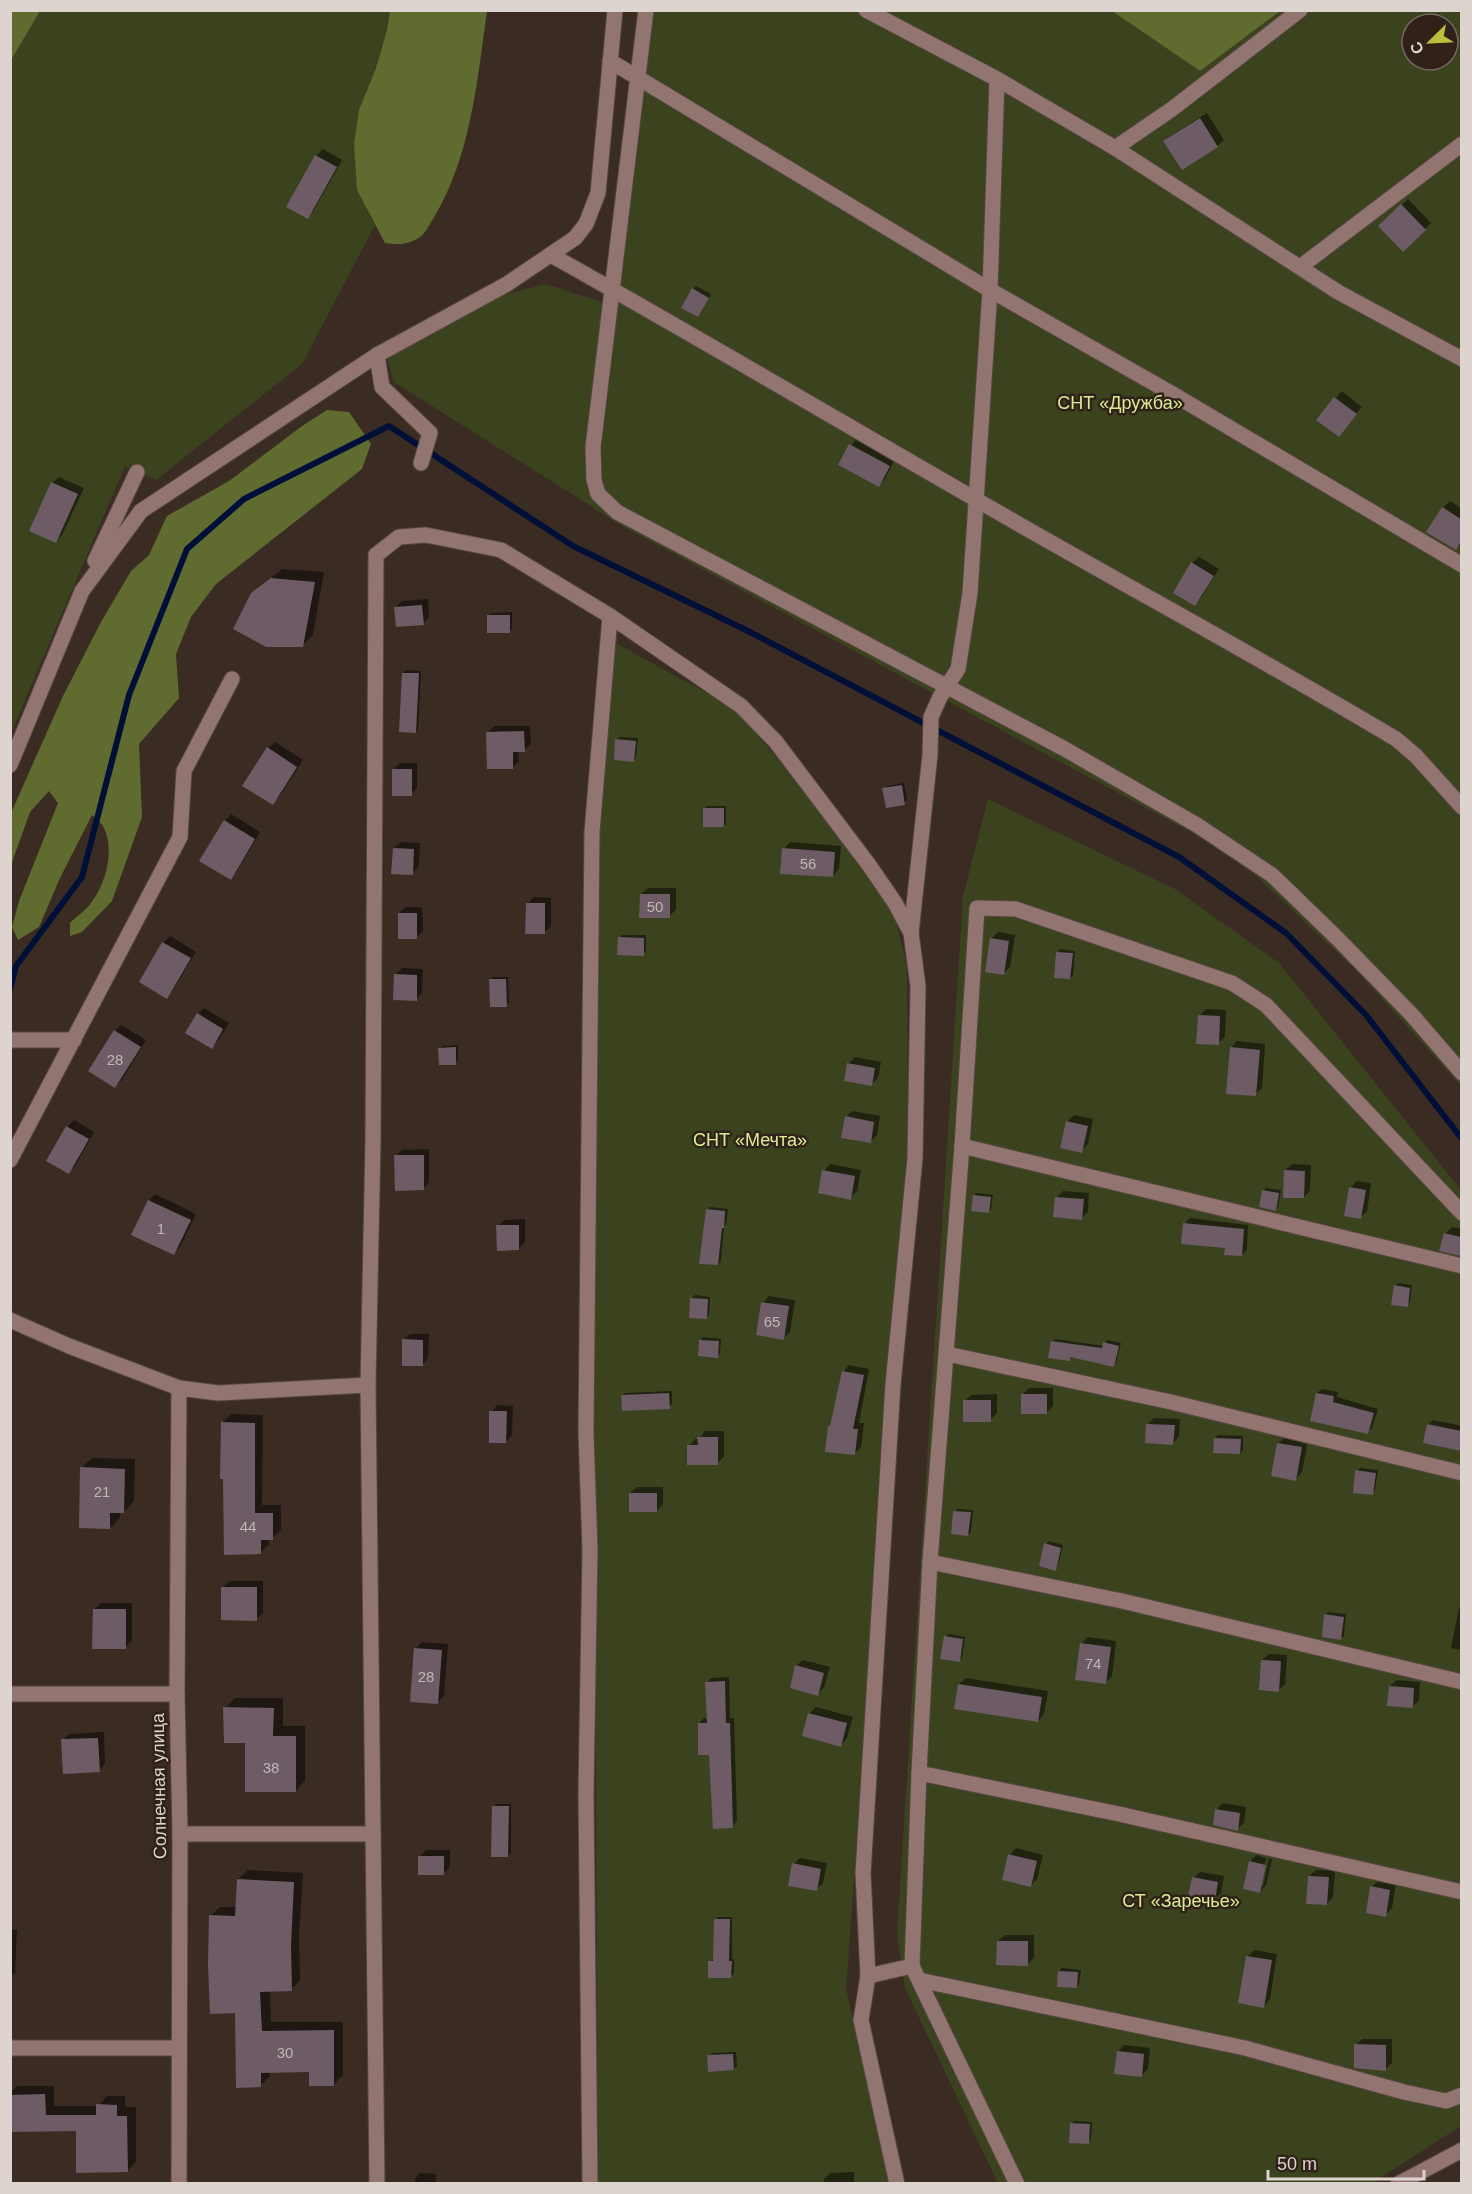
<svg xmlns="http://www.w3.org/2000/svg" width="1472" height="2194" font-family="Helvetica,sans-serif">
<rect width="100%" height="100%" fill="#3b2c23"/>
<g fill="#3b421e" fill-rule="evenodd">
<path d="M40 11H390L387 30 376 68 359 110 357 190 375 225 302 364 156 480 125 466 11 733V60Z"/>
<path d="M637 11H1112L1200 71 1280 11H1461V1086L1357 971 1254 874 1198 836 624 527 394 382 387 358 503 295 546 284 604 303ZM1412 24H1448V60H1412Z"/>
<path d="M614 642 734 708 796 780 866 872 895 918 907 966 908 1146 846 1989 891 2183 598 2184 592 871Z"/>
<path d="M988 799 1175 889 1279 963 1461 1190V2126L1372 2183H998L905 1988 897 1934 963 896Z"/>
</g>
<g fill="#606b2f">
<path d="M11 10 40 11 11 60 10 11Z"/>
<path d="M390 11H487C477 81 471 157 433 219 429 225 425 234 420 237 408 245 398 245 385 243L357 190 354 144 359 110 376 68 387 30Z"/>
<path d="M1112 11H1280L1200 71Z"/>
<path d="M327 410 349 412 371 444 362 469 216 584 191 617 176 654 179 698 139 744 142 817 112 901 82 932 70 936V923C77 916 88 909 93 900 109 878 119 832 92 815L60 878 39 927 18 940 12 927 19 901 58 803 49 791 30 812 11 865V813L63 696 101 622 131 571 149 555 167 516 229 481 302 426Z"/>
</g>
<g fill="#0007">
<path d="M1207 113 1224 140 1217 146 1165 141 1172 135Z"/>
<path d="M323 149 342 160 314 210 308 217 288 206 316 156Z"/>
<path d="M1408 199 1431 223 1403 250 1380 226Z"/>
<path d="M696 286 711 294 698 316 693 289Z"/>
<path d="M1342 391 1362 407 1339 435 1318 419Z"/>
<path d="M857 439 895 459 885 479 879 485 851 445Z"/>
<path d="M59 477 84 488 62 535 56 541 52 483Z"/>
<path d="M1450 501 1462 509V542L1456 548 1443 508Z"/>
<path d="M1199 557 1219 569 1201 598 1195 605 1192 563Z"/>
<path d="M282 569 324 572 313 635 303 645 252 594Z"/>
<path d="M428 599 429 617 423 624 396 607 402 601Z"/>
<path d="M512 612V629L509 632 488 615 491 613Z"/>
<path d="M406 670 421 671 418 729 416 732 403 673Z"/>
<path d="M494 726H530L531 744 524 750H518L519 761 512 768 488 732Z"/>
<path d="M619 737 638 738 636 757 634 760 617 740Z"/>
<path d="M275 742 303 760 279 797 272 803 268 748Z"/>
<path d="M400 763H417V788L411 795 394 769Z"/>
<path d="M904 783 907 800 904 803 884 789 887 786Z"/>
<path d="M707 806H726V823L724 826 704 809Z"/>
<path d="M231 814 260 832 237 871 230 878 225 821Z"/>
<path d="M401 842 420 843 419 867 412 873 394 848Z"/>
<path d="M790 842 841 846 839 869 833 876 784 849Z"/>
<path d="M648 888H676V910L669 916 641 894Z"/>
<path d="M534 897 551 898V926L544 933 527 904Z"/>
<path d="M406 907H422L423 931 416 938 399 913Z"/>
<path d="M998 932 1015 935 1010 967 1004 973 991 939Z"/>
<path d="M622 935H646V952L643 954 619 938Z"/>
<path d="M170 936 196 952 173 990 167 997 141 981 163 943Z"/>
<path d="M1060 949 1075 951 1073 975 1070 978 1058 952Z"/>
<path d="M402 968 423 969 422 993 416 999 395 975Z"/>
<path d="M493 977H508L509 1002 506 1005 490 980Z"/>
<path d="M204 1008 229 1023 218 1041 212 1047 198 1014Z"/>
<path d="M1206 1009 1226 1010 1225 1037 1218 1043 1199 1016Z"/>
<path d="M121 1025 146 1040 122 1080 115 1086V1031Z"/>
<path d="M1237 1041 1265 1044 1262 1088 1255 1094 1231 1048Z"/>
<path d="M458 1045V1060L455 1063 440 1049 443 1046Z"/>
<path d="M855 1057 881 1062 878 1078 872 1084 848 1064Z"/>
<path d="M852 1111 880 1116 877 1135 870 1142 846 1117Z"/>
<path d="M1074 1115 1093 1119 1088 1144 1081 1151 1067 1122Z"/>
<path d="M74 1120 94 1132 75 1166 69 1172 67 1127Z"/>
<path d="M429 1149V1182L423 1189 396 1156 402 1150Z"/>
<path d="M830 1164 861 1170 857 1191 850 1198 824 1171Z"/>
<path d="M1292 1164 1311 1165 1310 1190 1304 1197 1285 1171Z"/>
<path d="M1357 1181 1371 1183 1367 1211 1360 1218 1350 1188Z"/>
<path d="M1266 1188 1281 1190 1278 1207 1276 1210 1263 1191Z"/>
<path d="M1063 1191 1089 1193 1088 1212 1081 1218 1057 1197Z"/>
<path d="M977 1193 993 1195 991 1209 988 1212 974 1195Z"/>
<path d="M155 1194 196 1214 180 1247 174 1253 149 1201Z"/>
<path d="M710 1207 728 1209 726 1224 724 1226 721 1261 718 1264 707 1210Z"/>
<path d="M1190 1218 1248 1225 1247 1250 1242 1255 1185 1223Z"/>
<path d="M525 1219V1242L519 1249 498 1226 504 1220Z"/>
<path d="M1452 1227 1462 1229V1255L1441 1249 1446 1233Z"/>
<path d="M1398 1283 1412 1285 1410 1302 1407 1305 1395 1286Z"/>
<path d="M695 1295 710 1297 709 1315 706 1318 692 1298Z"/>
<path d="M769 1296 795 1300 790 1332 783 1338 763 1303Z"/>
<path d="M410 1334H429L428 1358 422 1365 403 1340Z"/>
<path d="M703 1337 721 1339 720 1353 717 1356 701 1340Z"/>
<path d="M1055 1339 1104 1346 1107 1340 1121 1343 1116 1363 1113 1366 1072 1356 1069 1360 1052 1342Z"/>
<path d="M849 1365 869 1369 859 1423H864L861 1447 855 1453 833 1423 843 1372Z"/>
<path d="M1029 1388H1053V1406L1046 1413 1022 1395Z"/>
<path d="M1322 1389 1338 1392 1337 1397 1378 1409 1372 1428 1367 1433 1317 1393Z"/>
<path d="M672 1391V1404L669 1407 622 1396 625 1393Z"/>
<path d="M997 1394V1413L990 1420 965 1401 971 1395Z"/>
<path d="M497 1405 513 1406 512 1435 506 1442 491 1412Z"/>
<path d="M231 1414 263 1415 262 1505H281V1530L272 1538H269V1544L260 1553 223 1422Z"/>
<path d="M1154 1418 1180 1419 1179 1436 1173 1443 1148 1424Z"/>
<path d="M1433 1420 1462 1426V1451L1425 1442 1428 1425Z"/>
<path d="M705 1431H724V1457L717 1463 689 1446 695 1439H699Z"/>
<path d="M1218 1435 1243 1436V1450L1240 1453 1215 1438Z"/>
<path d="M1285 1437 1308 1441 1302 1472 1296 1479 1273 1475 1279 1443Z"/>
<path d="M92 1458 135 1459 134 1501 124 1512 120 1511V1518L110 1528 81 1468Z"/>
<path d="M1360 1468 1378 1470 1375 1490 1373 1493 1357 1471Z"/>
<path d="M637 1487H663V1504L657 1511 630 1493Z"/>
<path d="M957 1509 973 1510 971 1532 968 1534 955 1512Z"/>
<path d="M1049 1541 1063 1545 1058 1566 1055 1569 1046 1544Z"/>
<path d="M229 1581H263V1613L256 1619 223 1587Z"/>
<path d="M101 1603H132V1641L125 1647 94 1610Z"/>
<path d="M1462 1605V1650L1451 1648 1459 1608Z"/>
<path d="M1329 1612 1346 1614 1344 1636 1341 1638 1326 1614Z"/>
<path d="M948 1634 965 1637 962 1658 959 1661 946 1637Z"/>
<path d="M1088 1637 1116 1641 1112 1676 1105 1683 1082 1643Z"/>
<path d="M422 1642 448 1644 444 1696 438 1702 415 1649Z"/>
<path d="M1269 1654 1287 1655 1285 1684 1279 1690 1262 1660Z"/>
<path d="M803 1660 830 1667 824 1687 818 1694 796 1666Z"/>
<path d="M729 1677 730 1718H734L737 1821 732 1826 711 1753 699 1723 704 1718H708L707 1683 711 1678Z"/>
<path d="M966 1678 1048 1691 1044 1714 1038 1721 959 1684Z"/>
<path d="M1397 1680 1420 1682 1419 1700 1413 1706 1390 1686Z"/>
<path d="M235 1698H283V1726H305V1781L295 1791 247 1741 225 1708Z"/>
<path d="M816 1707 853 1717 847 1738 841 1745 809 1714Z"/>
<path d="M104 1732 105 1764 99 1771 63 1740 69 1734Z"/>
<path d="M1223 1803 1246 1807 1244 1823 1237 1829 1216 1810Z"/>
<path d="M496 1804H511V1853L508 1855 493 1807Z"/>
<path d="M1016 1848 1043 1855 1037 1879 1031 1885 1010 1855Z"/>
<path d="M426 1850H450V1867L443 1874 420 1856Z"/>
<path d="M1256 1855 1266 1858 1260 1886H1263L1269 1858 1272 1859 1266 1885 1260 1891 1250 1862Z"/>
<path d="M800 1858 827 1863 823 1883 817 1889 794 1864Z"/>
<path d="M248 1870 303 1873 299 1936 300 1980 291 1990H270L271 2022H343V2075L334 2084 310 2071H270V2076L260 2086 210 1916 220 1907H237L238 1879Z"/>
<path d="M1316 1870 1335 1871 1333 1897 1327 1904 1309 1876Z"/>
<path d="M1200 1872 1224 1876 1221 1893 1214 1899 1193 1878Z"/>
<path d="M1378 1881 1396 1884 1392 1908 1385 1915 1372 1887Z"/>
<path d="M718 1917H732V1959H734V1973L731 1976 710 1961 715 1959V1920Z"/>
<path d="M10 1930H17L15 1973 10 1977Z"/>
<path d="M1005 1935H1034V1958L1027 1964 998 1941Z"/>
<path d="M1254 1950 1277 1954 1270 1999 1264 2006 1247 1957Z"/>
<path d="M1062 1968 1081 1970 1079 1984 1077 1987 1059 1971Z"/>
<path d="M1362 2039H1392V2063L1385 2069 1356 2045Z"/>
<path d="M1124 2045 1150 2048 1148 2069 1141 2076 1118 2052Z"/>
<path d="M736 2052 737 2066 734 2069 709 2056 712 2053Z"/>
<path d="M17 2086H54V2106H98L107 2096H125V2107H136V2162L127 2171 77 2129 10 2130V2093Z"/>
<path d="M1074 2121 1092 2122 1091 2139 1088 2142 1071 2124Z"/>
<path d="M854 2172V2184H824V2179L830 2173Z"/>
<path d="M420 2173 436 2174V2184H415V2179Z"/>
</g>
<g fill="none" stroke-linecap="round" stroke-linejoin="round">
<path stroke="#000f38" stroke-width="6" d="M10 989 16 966 82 877 129 695 187 549 244 499 389 426 573 546 748 631 1179 857 1286 933 1366 1015 1462 1139"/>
</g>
<g fill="#6d5b65">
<path d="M1200 118 1218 147 1182 170 1163 141Z"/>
<path d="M315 155 337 167 308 219 286 207Z"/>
<path d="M1401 204 1426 230 1403 252 1378 226Z"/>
<path d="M692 288 709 298 698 317 681 308Z"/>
<path d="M1334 397 1357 414 1339 437 1316 420Z"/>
<path d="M849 444 890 466 879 487 838 465Z"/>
<path d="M51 482 78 494 56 543 29 531Z"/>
<path d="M1442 507 1461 519V541L1456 550 1426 532Z"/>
<path d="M1191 562 1214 576 1195 606 1173 593Z"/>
<path d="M271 578 315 582 303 647H266L233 629 251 593Z"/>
<path d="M422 605 424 625 396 627 394 607Z"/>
<rect x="487" y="615" width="23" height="18"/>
<path d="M402 673H419L416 733 399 732Z"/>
<path d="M524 731 525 752H513V769H487L486 732Z"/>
<path d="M615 739 636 741 634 762 614 760Z"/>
<path d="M267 747 297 767 273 805 242 786Z"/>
<rect x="392" y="769" width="20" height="27"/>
<path d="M902 785 905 805 886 808 882 788Z"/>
<rect x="703" y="808" width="21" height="19"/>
<path d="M224 820 255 839 231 880 199 861Z"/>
<path d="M393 848 414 849 413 875 391 874Z"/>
<path d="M782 848 835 852 833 877 780 874Z"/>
<path d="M640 894H670V918H639Z"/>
<path d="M526 903H545V934H525Z"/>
<rect x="398" y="913" width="19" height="26"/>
<path d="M618 937 644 938V956L617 955Z"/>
<path d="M990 938 1009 941 1004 975 985 972Z"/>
<path d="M162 942 191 958 167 999 139 982Z"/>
<path d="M1056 952 1073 953 1070 979 1054 978Z"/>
<path d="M394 974 417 975V1001L393 1000Z"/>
<path d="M489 979H506L507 1007H490Z"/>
<path d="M197 1013 223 1029 212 1049 185 1033Z"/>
<path d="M1198 1015 1220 1016 1219 1045 1196 1044Z"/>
<path d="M114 1030 141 1047 115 1088 88 1071Z"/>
<path d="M456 1047V1065H439L438 1048Z"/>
<path d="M1230 1047 1260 1050 1256 1096 1226 1094Z"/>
<path d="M847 1063 875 1068 872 1086 844 1081Z"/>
<path d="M845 1116 874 1122 871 1143 841 1138Z"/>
<path d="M1066 1121 1088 1126 1082 1153 1060 1148Z"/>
<path d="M66 1126 89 1139 69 1174 46 1161Z"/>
<path d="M394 1155H424V1190L395 1191Z"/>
<path d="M822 1170 855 1176 851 1200 818 1193Z"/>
<path d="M1284 1170 1305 1171 1304 1198H1283Z"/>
<path d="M1349 1187 1366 1190 1361 1219 1344 1216Z"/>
<path d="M1262 1190 1279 1193 1276 1211 1259 1207Z"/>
<path d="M973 1195 991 1197 989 1213 971 1211Z"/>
<path d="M1055 1197 1084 1199 1082 1220 1053 1217Z"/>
<path d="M148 1200 191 1220 174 1255 131 1235Z"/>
<path d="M706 1209 725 1211 724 1228H722L718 1265 699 1264Z"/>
<path d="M1183 1223 1244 1229 1242 1256 1224 1255 1225 1248 1181 1244Z"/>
<path d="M496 1225H519V1250L497 1251Z"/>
<path d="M1444 1233 1461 1237V1256L1439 1251Z"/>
<path d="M1394 1285 1410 1288 1408 1307 1391 1305Z"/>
<path d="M690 1298 708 1299 707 1319 689 1318Z"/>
<path d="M761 1302 789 1306 784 1340 756 1335Z"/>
<path d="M402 1339 423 1340V1366H402Z"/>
<path d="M699 1340 719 1341 718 1358 698 1356Z"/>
<path d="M1051 1341 1102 1348 1103 1342 1119 1346 1114 1367 1070 1357V1361L1048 1358Z"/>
<path d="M842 1371 864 1375 853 1429H858L855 1455 825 1452 828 1426H830Z"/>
<path d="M669 1393 670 1409 622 1411 621 1395Z"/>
<path d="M1316 1393 1334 1396 1333 1402 1374 1413 1368 1434 1310 1421Z"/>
<rect x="1021" y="1394" width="26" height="20"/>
<rect x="963" y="1400" width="28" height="22"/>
<path d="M489 1411H507L506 1443H489Z"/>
<path d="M221 1422 255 1423V1513H273V1540H261V1554L224 1555 223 1479H220Z"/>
<path d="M1146 1424 1175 1425 1173 1445 1145 1443Z"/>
<path d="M1427 1424 1461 1431V1451L1423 1443Z"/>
<path d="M697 1437H718V1465H687V1445H698Z"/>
<path d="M1214 1438 1241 1439 1240 1454 1213 1453Z"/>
<path d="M1277 1443 1302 1447 1296 1481 1271 1476Z"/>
<path d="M80 1467 125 1469 124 1513H110V1529L79 1528Z"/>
<path d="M1355 1470 1376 1473 1373 1495 1353 1493Z"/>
<rect x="629" y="1493" width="28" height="19"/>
<path d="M953 1511 971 1512 968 1536 951 1534Z"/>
<path d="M1044 1543 1061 1548 1056 1571 1039 1566Z"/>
<path d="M221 1587H257V1621L221 1620Z"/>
<path d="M93 1609H126V1649H92Z"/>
<path d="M1324 1614 1344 1617 1341 1640 1322 1637Z"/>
<path d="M944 1636 963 1639 960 1662 940 1659Z"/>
<path d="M1080 1643 1111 1647 1106 1684 1075 1680Z"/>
<path d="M414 1648 442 1650 438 1704 410 1702Z"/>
<path d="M1261 1660 1281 1661 1279 1692 1259 1690Z"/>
<path d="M795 1665 824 1673 818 1696 790 1688Z"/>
<path d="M725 1681 726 1723H730L733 1828 713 1829 709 1755H698V1723H707L705 1682Z"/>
<path d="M958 1684 1042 1697 1038 1722 954 1709Z"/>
<path d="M1389 1686 1414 1688 1413 1708 1387 1706Z"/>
<path d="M223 1707 274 1708 273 1736H296V1792H245V1743H224Z"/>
<path d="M808 1713 847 1723 841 1747 802 1736Z"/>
<path d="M98 1738 100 1772 63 1774 61 1739Z"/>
<path d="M492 1806H509L508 1857H491Z"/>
<path d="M1215 1809 1240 1813 1238 1831 1213 1825Z"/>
<path d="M1008 1854 1037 1861 1031 1887 1002 1880Z"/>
<rect x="418" y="1856" width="26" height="19"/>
<path d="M1249 1861 1266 1865 1260 1893 1243 1889Z"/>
<path d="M792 1863 821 1869 817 1891 788 1886Z"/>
<path d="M1308 1876 1329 1877 1327 1905 1306 1904Z"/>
<path d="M1192 1877 1218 1882 1215 1901 1188 1896Z"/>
<path d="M237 1879 294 1882 291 1946 292 1991 260 1992 262 2031 334 2030V2086H309V2072L261 2073V2087L236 2088 235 2013 210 2014 208 1966 209 1915 235 1916Z"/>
<path d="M1370 1886 1390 1890 1386 1917 1366 1913Z"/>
<path d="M714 1919H730L729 1961H732L731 1978H708V1961H713Z"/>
<path d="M997 1941H1028V1966L996 1965Z"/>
<path d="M1246 1956 1272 1960 1264 2008 1238 2003Z"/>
<path d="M1058 1971 1078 1972 1077 1988 1057 1987Z"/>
<path d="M1354 2044 1386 2045V2071L1354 2068Z"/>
<path d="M1117 2051 1144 2054 1142 2077 1114 2074Z"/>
<path d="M733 2054 734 2070 708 2072 707 2055Z"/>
<path d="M45 2094 46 2115H96V2104L117 2105V2116H127L128 2172 76 2173V2131L10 2132V2095Z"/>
<path d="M1070 2123 1090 2124 1089 2144 1069 2143Z"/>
</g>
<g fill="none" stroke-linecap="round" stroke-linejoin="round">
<defs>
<g id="minor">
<path d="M646 10 593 447 594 480 598 494 617 512 1063 748 1197 825 1272 875 1337 938 1412 1015 1462 1073"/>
<path d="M866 10 997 79 1115 148 1338 292 1462 359"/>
<path d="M610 61 990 290 1171 393 1462 565"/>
<path d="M1115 148 1172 109 1300 10"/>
<path d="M551 255C694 335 834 418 975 499 1115 580 1257 656 1396 739L1416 756 1462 807"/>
<path d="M1300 267 1462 144"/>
<path d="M377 355 382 387 430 433 421 463"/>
<path d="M95 561 137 472"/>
<path d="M10 765 82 591 141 511 377 355 507 284 575 238 586 224 598 193 615 10"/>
<path d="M911 933 930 755 931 717 940 697 958 669 970 593 990 290 997 79"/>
<path d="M10 1040H74"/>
<path d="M962 1146 1462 1266"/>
<path d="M10 1160 180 837 184 771 232 679"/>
<path d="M10 1320 69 1346 179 1388 218 1393 368 1385"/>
<path d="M947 1354 1171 1402 1462 1473"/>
<path d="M930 1562 1122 1601 1462 1682"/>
<path d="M10 1694H177"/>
<path d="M919 1773 1119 1814 1462 1892"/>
<path d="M180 1834H373"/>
<path d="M868 1976 912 1966"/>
<path d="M919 1980 1245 2048 1404 2092 1446 2101 1462 2095"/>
<path d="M10 2048H179"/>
<path d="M179 2184 180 1834 177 1694 179 1388"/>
<path d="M377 2184 368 1385 373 1140 376 555 399 537 426 535 501 550 610 616 741 706 776 742 869 865 895 903 911 933 918 986 915 1158 893 1384 863 1873 868 1976 861 2020 897 2184"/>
<path d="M590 2184 586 1794 590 1550 586 1432 592 832 610 616"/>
<path d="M1017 2184 912 1966 919 1773 930 1562 962 1146 977 908 1016 909 1232 983 1266 1005 1462 1213"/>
<path d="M1398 2184 1462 2150"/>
</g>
</defs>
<use href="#minor" stroke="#55473f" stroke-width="17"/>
<use href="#minor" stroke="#927570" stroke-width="15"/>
</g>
<g text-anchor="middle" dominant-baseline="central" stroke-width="5" stroke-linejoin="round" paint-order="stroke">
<g font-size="15" fill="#c2b6b4">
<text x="808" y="863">56</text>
<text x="655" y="906">50</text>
<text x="115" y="1059">28</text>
<text x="161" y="1228">1</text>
<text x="772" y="1321">65</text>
<text x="102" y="1491">21</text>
<text x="248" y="1526">44</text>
<text x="1093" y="1663">74</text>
<text x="426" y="1676">28</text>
<text x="271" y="1767">38</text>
<text x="285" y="2052">30</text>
</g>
<g font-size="18" fill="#daed94" stroke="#302219">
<text x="1120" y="403">СНТ «Дружба»</text>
<text x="750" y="1140">СНТ «Мечта»</text>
<text x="1181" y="1901">СТ «Заречье»</text>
</g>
<g font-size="18" fill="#ded4cf" stroke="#302219">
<text transform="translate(159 1786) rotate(-91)">Солнечная улица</text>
</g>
</g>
<rect width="1472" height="2194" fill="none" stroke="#ded4cf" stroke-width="24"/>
<g transform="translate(1430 42) rotate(246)"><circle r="28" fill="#302219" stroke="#766962" stroke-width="1.5"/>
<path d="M0-4.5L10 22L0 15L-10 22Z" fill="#c0be41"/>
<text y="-9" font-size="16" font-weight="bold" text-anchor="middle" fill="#ded4cf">С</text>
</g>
<path d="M1268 2170v9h156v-9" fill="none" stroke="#ded4cf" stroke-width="3"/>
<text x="1277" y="2170" font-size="18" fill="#ded4cf" stroke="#302219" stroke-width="4.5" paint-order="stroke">50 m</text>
</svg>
